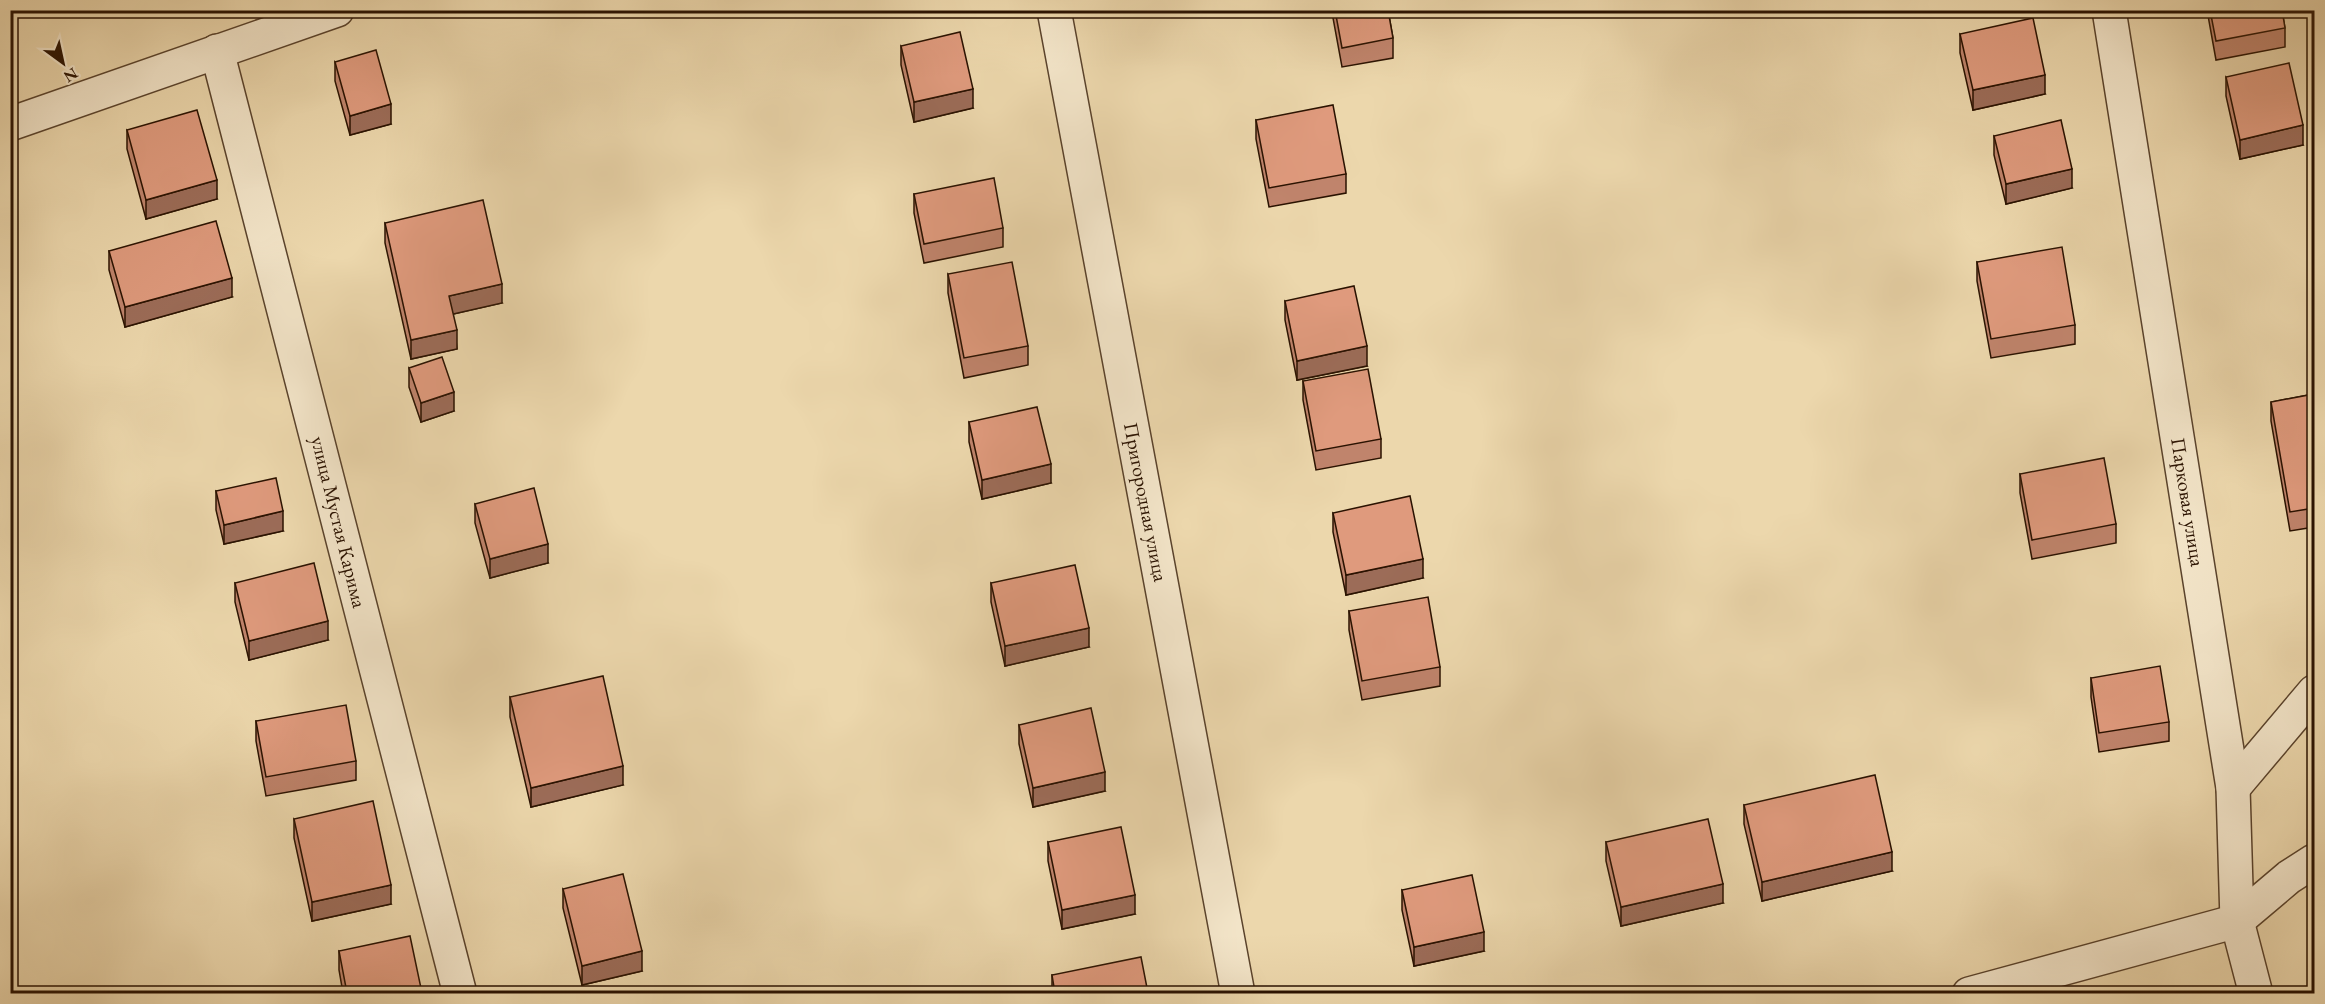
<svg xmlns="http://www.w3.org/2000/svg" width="2325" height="1004" font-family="'EB Garamond',serif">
<rect width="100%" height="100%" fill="#ecd7ac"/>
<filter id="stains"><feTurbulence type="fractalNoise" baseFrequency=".00333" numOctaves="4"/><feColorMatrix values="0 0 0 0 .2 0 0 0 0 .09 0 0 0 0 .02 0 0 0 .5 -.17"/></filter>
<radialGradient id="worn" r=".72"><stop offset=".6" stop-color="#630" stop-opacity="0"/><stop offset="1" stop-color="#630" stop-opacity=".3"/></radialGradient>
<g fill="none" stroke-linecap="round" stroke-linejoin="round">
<defs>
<g id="minor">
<path d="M1054 10 1238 994"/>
<path d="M2109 10 2233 788 2237 921 2256 994"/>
<path d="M217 51 460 994"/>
<path d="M10 124 337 10"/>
<path d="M2233 788 2314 692"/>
<path d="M1969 994 2237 921 2289 877 2314 861"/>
</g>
</defs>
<use href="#minor" stroke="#5a432c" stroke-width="36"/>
<use href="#minor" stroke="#f3e5c9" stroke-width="33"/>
</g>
<g fill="#c0846c" stroke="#2a1201" stroke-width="1.5">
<path d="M1333 10H1388L1393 38V58L1342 67 1333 18Z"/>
<path d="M2207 10H2282L2285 28V47L2216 60Z"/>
<path d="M1960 34 2045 94 1973 110 1960 53Z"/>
<path d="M901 46 973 108 914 122 901 65Z"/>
<path d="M335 62 391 124 350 135 335 81Z"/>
<path d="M2226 77 2303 145 2240 159 2226 96Z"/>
<path d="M1256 120 1346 174V193L1269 207 1256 139Z"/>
<path d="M127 130 217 199 146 219 127 149Z"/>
<path d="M1994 136 2072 188 2006 204 1994 155Z"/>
<path d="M914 194 1003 228V247L924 263 914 213Z"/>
<path d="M385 223 502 303 453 314 457 349 411 359 385 243Z"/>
<path d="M109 251 232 297 125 327 109 270Z"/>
<path d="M1977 262 2075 325V344L1991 358 1977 281Z"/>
<path d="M948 274 1028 346V365L964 378 948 293Z"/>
<path d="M1285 301 1367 366 1297 380 1285 320Z"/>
<path d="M409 368 454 411 421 422 409 387Z"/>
<path d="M1303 381 1381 439V458L1316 470 1303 400Z"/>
<path d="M2314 394V527L2290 531 2271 421V402Z"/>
<path d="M969 422 1051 483 982 499 969 442Z"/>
<path d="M2020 474 2116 524V543L2032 559 2020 493Z"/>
<path d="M216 491 283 531 224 544 216 510Z"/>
<path d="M475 504 548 563 490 578 475 523Z"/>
<path d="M1333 513 1423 578 1346 595 1333 532Z"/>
<path d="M235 583 328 640 249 660 235 602Z"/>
<path d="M991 583 1089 647 1005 666 991 602Z"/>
<path d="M1349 611 1440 667V686L1362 700 1349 630Z"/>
<path d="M2091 678 2169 722V741L2099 752 2091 697Z"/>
<path d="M510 697 623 785 531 807 510 717Z"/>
<path d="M256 721 356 761V780L266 796 256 741Z"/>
<path d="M1019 725 1105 791 1033 807 1019 744Z"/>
<path d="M1744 805 1892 871 1762 901 1744 824Z"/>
<path d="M294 819 391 904 312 921 294 838Z"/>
<path d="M1048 842 1135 914 1062 929 1048 861Z"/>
<path d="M1606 842 1723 903 1621 926 1606 861Z"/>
<path d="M563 889 642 971 582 985 563 908Z"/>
<path d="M1402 890 1484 951 1414 966 1402 910Z"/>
<path d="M339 951 422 993H343L339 970Z"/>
<path d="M1052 975 1148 993H1052Z"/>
</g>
<g fill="#9c6c58" stroke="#2a1201" stroke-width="1.5">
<path d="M2045 75V94L1973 110V90Z"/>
<path d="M973 89V108L914 122V102Z"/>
<path d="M391 104V124L350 135V116Z"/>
<path d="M2303 125V145L2240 159V140Z"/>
<path d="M2072 169V188L2006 204V184Z"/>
<path d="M217 180V199L146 219V200Z"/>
<path d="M232 278V297L125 327V307Z"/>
<path d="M502 284V303L449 315V296Z"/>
<path d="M457 330V349L411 359V340Z"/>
<path d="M1367 346V366L1297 380V361Z"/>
<path d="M454 392V411L421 422V403Z"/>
<path d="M1051 464V483L982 499V480Z"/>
<path d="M283 511V531L224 544V525Z"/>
<path d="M548 544V563L490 578V559Z"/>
<path d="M1423 559V578L1346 595V575Z"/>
<path d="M328 621V640L249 660V641Z"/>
<path d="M1089 628V647L1005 666V646Z"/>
<path d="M623 766V785L531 807V788Z"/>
<path d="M1105 772V791L1033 807V788Z"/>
<path d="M1892 852V871L1762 901V882Z"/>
<path d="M1723 884V903L1621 926V907Z"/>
<path d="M391 885V904L312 921V902Z"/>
<path d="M1135 895V914L1062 929V910Z"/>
<path d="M1484 932V951L1414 966V947Z"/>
<path d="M642 951V971L582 985V966Z"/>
</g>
<g fill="#df9a7d" stroke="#2a1201" stroke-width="1.5">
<path d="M1335 10H1388L1393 38 1342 48Z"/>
<path d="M2210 10H2282L2285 28 2216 41Z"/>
<path d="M2033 18 2045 75 1973 90 1960 34Z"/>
<path d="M960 32 973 89 914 102 901 46Z"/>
<path d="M376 50 391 104 350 116 335 62Z"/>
<path d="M2289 63 2303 125 2240 140 2226 77Z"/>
<path d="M1333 105 1346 174 1269 188 1256 120Z"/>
<path d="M197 110 217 180 146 200 127 130Z"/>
<path d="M2061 120 2072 169 2006 184 1994 136Z"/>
<path d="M994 178 1003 228 924 244 914 194Z"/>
<path d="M483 200 502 284 449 296 457 330 411 340 385 223Z"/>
<path d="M216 221 232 278 125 307 109 251Z"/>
<path d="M2062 247 2075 325 1991 339 1977 262Z"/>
<path d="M1012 262 1028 346 964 358 948 274Z"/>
<path d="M1354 286 1367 346 1297 361 1285 301Z"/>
<path d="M442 357 454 392 421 403 409 368Z"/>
<path d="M1368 369 1381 439 1316 451 1303 381Z"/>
<path d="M2314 394V508L2290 512 2271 402Z"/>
<path d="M1037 407 1051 464 982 480 969 422Z"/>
<path d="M2104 458 2116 524 2032 540 2020 474Z"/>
<path d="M276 478 283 511 224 525 216 491Z"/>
<path d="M534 488 548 544 490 559 475 504Z"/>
<path d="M1410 496 1423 559 1346 575 1333 513Z"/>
<path d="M314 563 328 621 249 641 235 583Z"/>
<path d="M1075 565 1089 628 1005 646 991 583Z"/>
<path d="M1428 597 1440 667 1362 681 1349 611Z"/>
<path d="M2160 666 2169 722 2099 733 2091 678Z"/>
<path d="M603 676 623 766 531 788 510 697Z"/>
<path d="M346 705 356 761 266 777 256 721Z"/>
<path d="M1091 708 1105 772 1033 788 1019 725Z"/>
<path d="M1875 775 1892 852 1762 882 1744 805Z"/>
<path d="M373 801 391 885 312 902 294 819Z"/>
<path d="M1708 819 1723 884 1621 907 1606 842Z"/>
<path d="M1121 827 1135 895 1062 910 1048 842Z"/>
<path d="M623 874 642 951 582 966 563 889Z"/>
<path d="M1472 875 1484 932 1414 947 1402 890Z"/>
<path d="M410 936 422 993H347L339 951Z"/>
<path d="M1141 957 1148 993H1055L1052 975Z"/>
</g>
<g text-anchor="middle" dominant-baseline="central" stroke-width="6" stroke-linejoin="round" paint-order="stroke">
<g font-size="20" fill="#2a1201" stroke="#f3e5c9">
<text transform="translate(1146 502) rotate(79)">Пригородная улица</text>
<text transform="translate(2188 502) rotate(81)">Парковая улица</text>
<text transform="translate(339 522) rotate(76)">улица Мустая Карима</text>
</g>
</g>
<rect width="2325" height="1004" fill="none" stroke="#ecd7ac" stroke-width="36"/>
<rect x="12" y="12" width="2301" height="980" fill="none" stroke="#2a1201" stroke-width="3"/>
<rect x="18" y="18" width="2289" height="968" fill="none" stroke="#2a1201" stroke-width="1.5"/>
<g transform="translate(63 63) rotate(147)" stroke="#f3e5c9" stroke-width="4.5" paint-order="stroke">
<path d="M0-4.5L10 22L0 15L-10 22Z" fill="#2a1201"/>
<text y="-9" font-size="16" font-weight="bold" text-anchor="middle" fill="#2a1201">N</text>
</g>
<rect width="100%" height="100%" filter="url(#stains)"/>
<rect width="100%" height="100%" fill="url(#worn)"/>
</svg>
